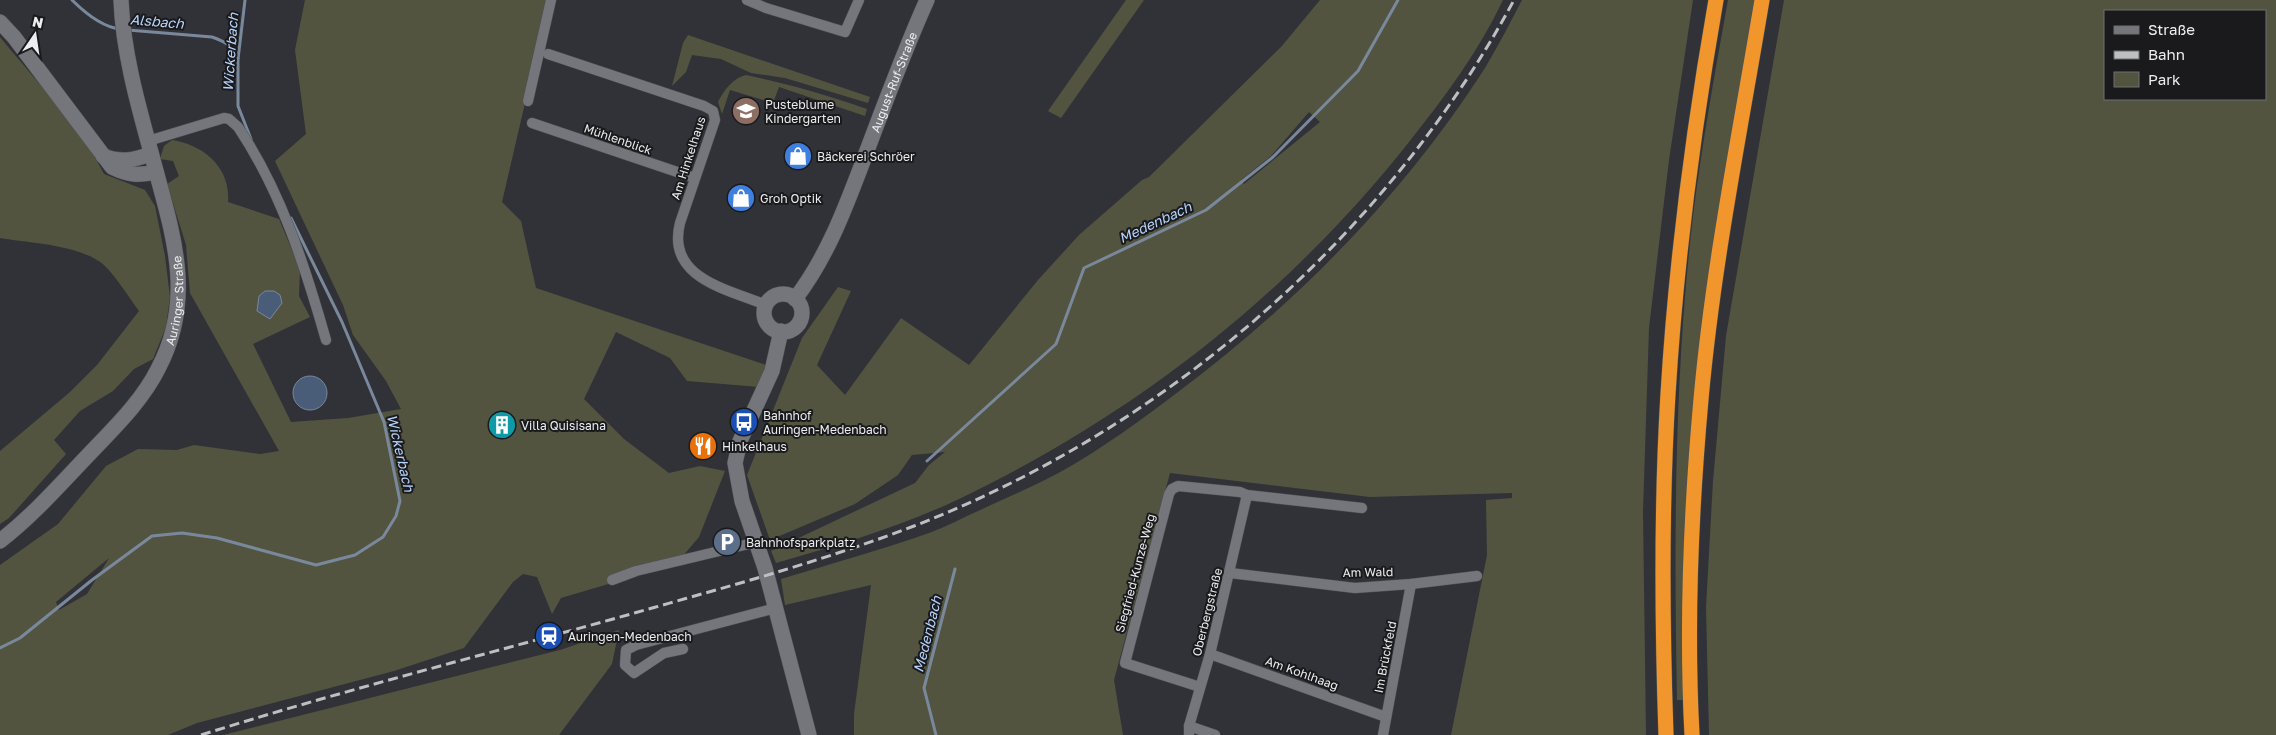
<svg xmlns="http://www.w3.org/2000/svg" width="2276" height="735" font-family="'Golos Text',sans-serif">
<rect width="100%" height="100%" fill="#313237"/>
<g fill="#525440" fill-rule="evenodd">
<path d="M305 0H549L502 202 521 221 536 288 766 365 759 387 687 381 670 358 616 332 584 399 624 439 669 473 700 466 725 471 699 537 676 564 561 598 552 614 537 577 523 574 513 582 464 648 394 671 197 723 168 735H0V565L58 524 106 466 138 449 177 450 194 445 260 454 279 451 190 293 186 245 167 184 179 176 173 161 160 159 164 146 172 140C204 145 231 168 228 202L279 219 300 269 299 296 310 317 253 344 291 422 348 418 401 409 386 381 353 335 343 305 275 161 306 134 295 50ZM109 558 87 594 59 610 56 602Z"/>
<path d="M1126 0H1144L1061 118 1048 111Z"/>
<path d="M1320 0H1503C1479 51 1444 98 1409 142 1289 294 1135 415 959 499 900 527 838 545 776 563L771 551 915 483 929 465 945 452 912 455 898 475 855 504 770 540 747 475 802 338 838 287 851 291 817 365 845 395 901 318 969 365 1038 280 1079 235 1142 180 1149 177 1281 47ZM1309 112 1320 122 1244 184 1241 180 1271 156Z"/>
<path d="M1522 0H1693L1669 160 1649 328 1643 511 1646 735H1451L1487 555 1486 500 1512 498V493L1370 497 1170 473 1114 680 1123 735H854V714L871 585 785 605 781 579C830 564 881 550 929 533 946 527 962 518 978 511 1006 498 1035 486 1062 471 1103 448 1141 420 1178 392 1298 302 1404 194 1485 68 1498 46 1510 23 1522 0Z"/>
<path d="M1728 0H1756L1717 217 1704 306 1684 700H1677C1674 539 1674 377 1693 216 1702 144 1715 72 1728 0Z"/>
<path d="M1784 0H2276V735H1709L1706 607 1713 481 1726 336ZM2265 11V99H2105V11Z"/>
<path d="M688 35 870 97 868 103 785 78 751 73 721 59 692 55 686 72 672 86 683 43Z"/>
<path d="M0 37C33 78 81 127 104 174L145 190 155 206 165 256 170 297 166 327 153 359 134 369 113 391 80 411 54 440 66 454 9 518 0 524V451L70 392 97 365 139 311C128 296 117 278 104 265 81 245 30 243 0 238Z"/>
<path d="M746 75C788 84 827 95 867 109L865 116 779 87 773 103 730 90 722 114 718 102C724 90 733 78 746 75Z"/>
<path d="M619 630 612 664 559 735H223L560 650Z"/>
</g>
<g fill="#495d78" stroke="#7a889c">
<path d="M265 291H274L280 295 282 303 270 319 257 311 259 296Z"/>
<circle cx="310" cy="393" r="17"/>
</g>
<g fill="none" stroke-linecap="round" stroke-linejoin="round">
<g stroke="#7a889c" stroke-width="3">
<path d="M72 0C85 13 102 27 120 29"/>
<path d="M245 0 238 59V106L251 139"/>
<path d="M128 30 212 37C224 41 233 46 238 58"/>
<path d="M927 461 1056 344 1084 268 1206 210 1273 157 1358 71 1398 0"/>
<path d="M0 648 20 638 92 580 152 536 182 533 217 538 316 565 355 555 383 537 396 516 400 501 384 422 342 322 291 218"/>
<path d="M936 735 924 688 955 569"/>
</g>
<defs>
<g id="street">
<path d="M747 0 766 8 845 32 859 0"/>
<path d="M548 54 704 106 713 111 715 120 680 223C666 278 727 289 766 305"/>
<path d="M528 101 551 0"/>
<path d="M532 123 695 178"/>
<path d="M148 141 224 118 229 119 238 127C281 191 305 266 326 340"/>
<path d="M1230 573 1355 588 1411 584 1477 576"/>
<path d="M612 580 636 571 757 542"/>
<path d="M683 649 664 653 634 673 625 665 626 650 636 645 776 608"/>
<path d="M1210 654 1386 717"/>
<path d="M1200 687 1125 663 1169 494 1172 489 1178 486 1240 492 1247 495 1362 508"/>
<path d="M1189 726 1215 735"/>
<path d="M1189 735V726L1210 654 1247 495"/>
<path d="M1383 735 1411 584"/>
</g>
<g id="secondary">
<path d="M0 22 14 37 112 167C128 175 139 176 156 172"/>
<path d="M103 156C121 163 134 160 151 154"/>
<circle cx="783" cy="313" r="19"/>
<path id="s1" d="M795 299C828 256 846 206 865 156 885 103 904 51 927 0"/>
<path d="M781 331 772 371 740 441 735 463 742 501 765 568 809 735"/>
<path id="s2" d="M0 541C35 514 64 480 95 448 118 424 143 399 158 369 197 296 171 229 152 156 138 105 123 52 121 0"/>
</g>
<g id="highway">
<path d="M1666 735C1662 621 1661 508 1668 394 1676 262 1693 131 1716 0"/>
<path d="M1692 735C1686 624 1691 510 1701 399 1713 265 1740 132 1762 0"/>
</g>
</defs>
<use href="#street" stroke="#505155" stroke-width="11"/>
<use href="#secondary" stroke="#505155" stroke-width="16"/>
<use href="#highway" stroke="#505155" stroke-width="16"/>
<use href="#street" stroke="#75767c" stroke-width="10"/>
<use href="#secondary" stroke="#75767c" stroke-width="15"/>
<use href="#highway" stroke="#f0962d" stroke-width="15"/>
<path stroke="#bebfc2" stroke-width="3" stroke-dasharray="10 5" stroke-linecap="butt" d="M201 735C363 684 528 644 691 597 766 576 841 554 914 526 1165 429 1386 237 1514 0"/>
</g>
<defs>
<symbol id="school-disc" viewBox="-11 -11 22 22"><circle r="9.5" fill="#8d6e63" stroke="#1a1a1c"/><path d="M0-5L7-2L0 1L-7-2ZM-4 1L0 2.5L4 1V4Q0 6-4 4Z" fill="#fff"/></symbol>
<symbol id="shop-disc" viewBox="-11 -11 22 22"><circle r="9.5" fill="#3f7fe0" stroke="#1a1a1c"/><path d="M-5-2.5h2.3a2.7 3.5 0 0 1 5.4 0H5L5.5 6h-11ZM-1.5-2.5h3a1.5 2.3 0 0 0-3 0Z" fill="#fff"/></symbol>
<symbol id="bus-disc" viewBox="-11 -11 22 22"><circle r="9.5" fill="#1a4fb4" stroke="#1a1a1c"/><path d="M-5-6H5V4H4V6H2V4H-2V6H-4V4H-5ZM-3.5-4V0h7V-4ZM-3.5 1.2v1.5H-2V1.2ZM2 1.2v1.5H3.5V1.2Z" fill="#fff"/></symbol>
<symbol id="building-disc" viewBox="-11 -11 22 22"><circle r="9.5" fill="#0f9aa8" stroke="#1a1a1c"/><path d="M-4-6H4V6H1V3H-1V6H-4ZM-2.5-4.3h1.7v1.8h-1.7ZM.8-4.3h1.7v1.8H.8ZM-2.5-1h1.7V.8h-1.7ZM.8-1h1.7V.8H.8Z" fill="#fff"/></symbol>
<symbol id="restaurant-disc" viewBox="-11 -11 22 22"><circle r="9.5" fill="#e8710a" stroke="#1a1a1c"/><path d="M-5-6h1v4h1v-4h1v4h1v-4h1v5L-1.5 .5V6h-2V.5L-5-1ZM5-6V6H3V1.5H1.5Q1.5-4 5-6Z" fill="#fff"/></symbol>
<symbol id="parking-disc" viewBox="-11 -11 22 22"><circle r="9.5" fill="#5c6f8a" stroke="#1a1a1c"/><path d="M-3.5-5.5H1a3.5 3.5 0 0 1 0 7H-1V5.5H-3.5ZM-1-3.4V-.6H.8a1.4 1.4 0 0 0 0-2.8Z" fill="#fff"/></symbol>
<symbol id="station-disc" viewBox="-11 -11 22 22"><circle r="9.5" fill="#1a4fb4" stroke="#1a1a1c"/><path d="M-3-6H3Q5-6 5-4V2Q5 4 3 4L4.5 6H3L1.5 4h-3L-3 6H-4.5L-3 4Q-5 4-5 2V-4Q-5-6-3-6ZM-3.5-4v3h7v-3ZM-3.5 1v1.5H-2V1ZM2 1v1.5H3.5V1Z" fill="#fff"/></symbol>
</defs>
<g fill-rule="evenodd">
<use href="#school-disc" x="730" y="95" width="32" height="32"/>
<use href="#shop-disc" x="782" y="140" width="32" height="32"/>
<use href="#shop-disc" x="725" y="182" width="32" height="32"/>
<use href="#bus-disc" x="728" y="406" width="32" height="32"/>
<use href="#building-disc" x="486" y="409" width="32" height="32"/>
<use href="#restaurant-disc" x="687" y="430" width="32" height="32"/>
<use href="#parking-disc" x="711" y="526" width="32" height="32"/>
<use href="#station-disc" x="533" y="620" width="32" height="32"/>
</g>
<g text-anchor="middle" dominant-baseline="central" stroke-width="4" stroke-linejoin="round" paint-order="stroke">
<g font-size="12" fill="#ecedf0" stroke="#1a1a1c">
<text stroke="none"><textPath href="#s1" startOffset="239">August-Ruf-Straße</textPath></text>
<text transform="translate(618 139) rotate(19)">Mühlenblick</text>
<text transform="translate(688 158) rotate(-72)">Am Hinkelhaus</text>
<text stroke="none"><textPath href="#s2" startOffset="306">Auringer Straße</textPath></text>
<text transform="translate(1368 572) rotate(-1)">Am Wald</text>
<text transform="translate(1135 573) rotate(-75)">Siegfried-Kunze-Weg</text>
<text transform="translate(1207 612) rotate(-76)">Oberbergstraße</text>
<text transform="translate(1385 657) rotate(-79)">Im Brückfeld</text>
<text transform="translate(1302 673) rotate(20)">Am Kohlhaag</text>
</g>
<g font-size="12" fill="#ecedf0" stroke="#1a1a1c" text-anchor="start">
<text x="765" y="104">Pusteblume<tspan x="765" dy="14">Kindergarten</tspan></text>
<text x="817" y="156">Bäckerei Schröer</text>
<text x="760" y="198">Groh Optik</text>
<text x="763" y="415">Bahnhof<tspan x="763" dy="14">Auringen-Medenbach</tspan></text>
<text x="521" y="425">Villa Quisisana</text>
<text x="722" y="446">Hinkelhaus</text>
<text x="746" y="542">Bahnhofsparkplatz</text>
<text x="568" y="636">Auringen-Medenbach</text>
</g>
<g font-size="14" font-style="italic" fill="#b7d4fc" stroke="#1a1a1c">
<text transform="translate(157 21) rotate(5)">Alsbach</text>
<text transform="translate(230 52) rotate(-86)">Wickerbach</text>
<text transform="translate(1155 222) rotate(-25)">Medenbach</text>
<text transform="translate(401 453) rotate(77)">Wickerbach</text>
<text transform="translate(927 634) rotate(-76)">Medenbach</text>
</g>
</g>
<rect x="2104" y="10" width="162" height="90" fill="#1a1a1c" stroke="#6e6e71"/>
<rect x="2114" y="26" width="25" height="8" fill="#75767c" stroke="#6e6e71"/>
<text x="2148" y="35" font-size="15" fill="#ecedf0">Straße</text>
<rect x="2114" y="51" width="25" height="8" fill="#bebfc2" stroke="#6e6e71"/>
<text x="2148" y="60" font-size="15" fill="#ecedf0">Bahn</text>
<rect x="2114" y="72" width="25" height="15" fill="#525440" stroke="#6e6e71"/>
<text x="2148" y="85" font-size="15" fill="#ecedf0">Park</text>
<g transform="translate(35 35) rotate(13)" stroke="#1a1a1c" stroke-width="4" paint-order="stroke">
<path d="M0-4L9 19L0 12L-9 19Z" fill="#ecedf0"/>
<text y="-8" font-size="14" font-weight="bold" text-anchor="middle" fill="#ecedf0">N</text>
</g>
</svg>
